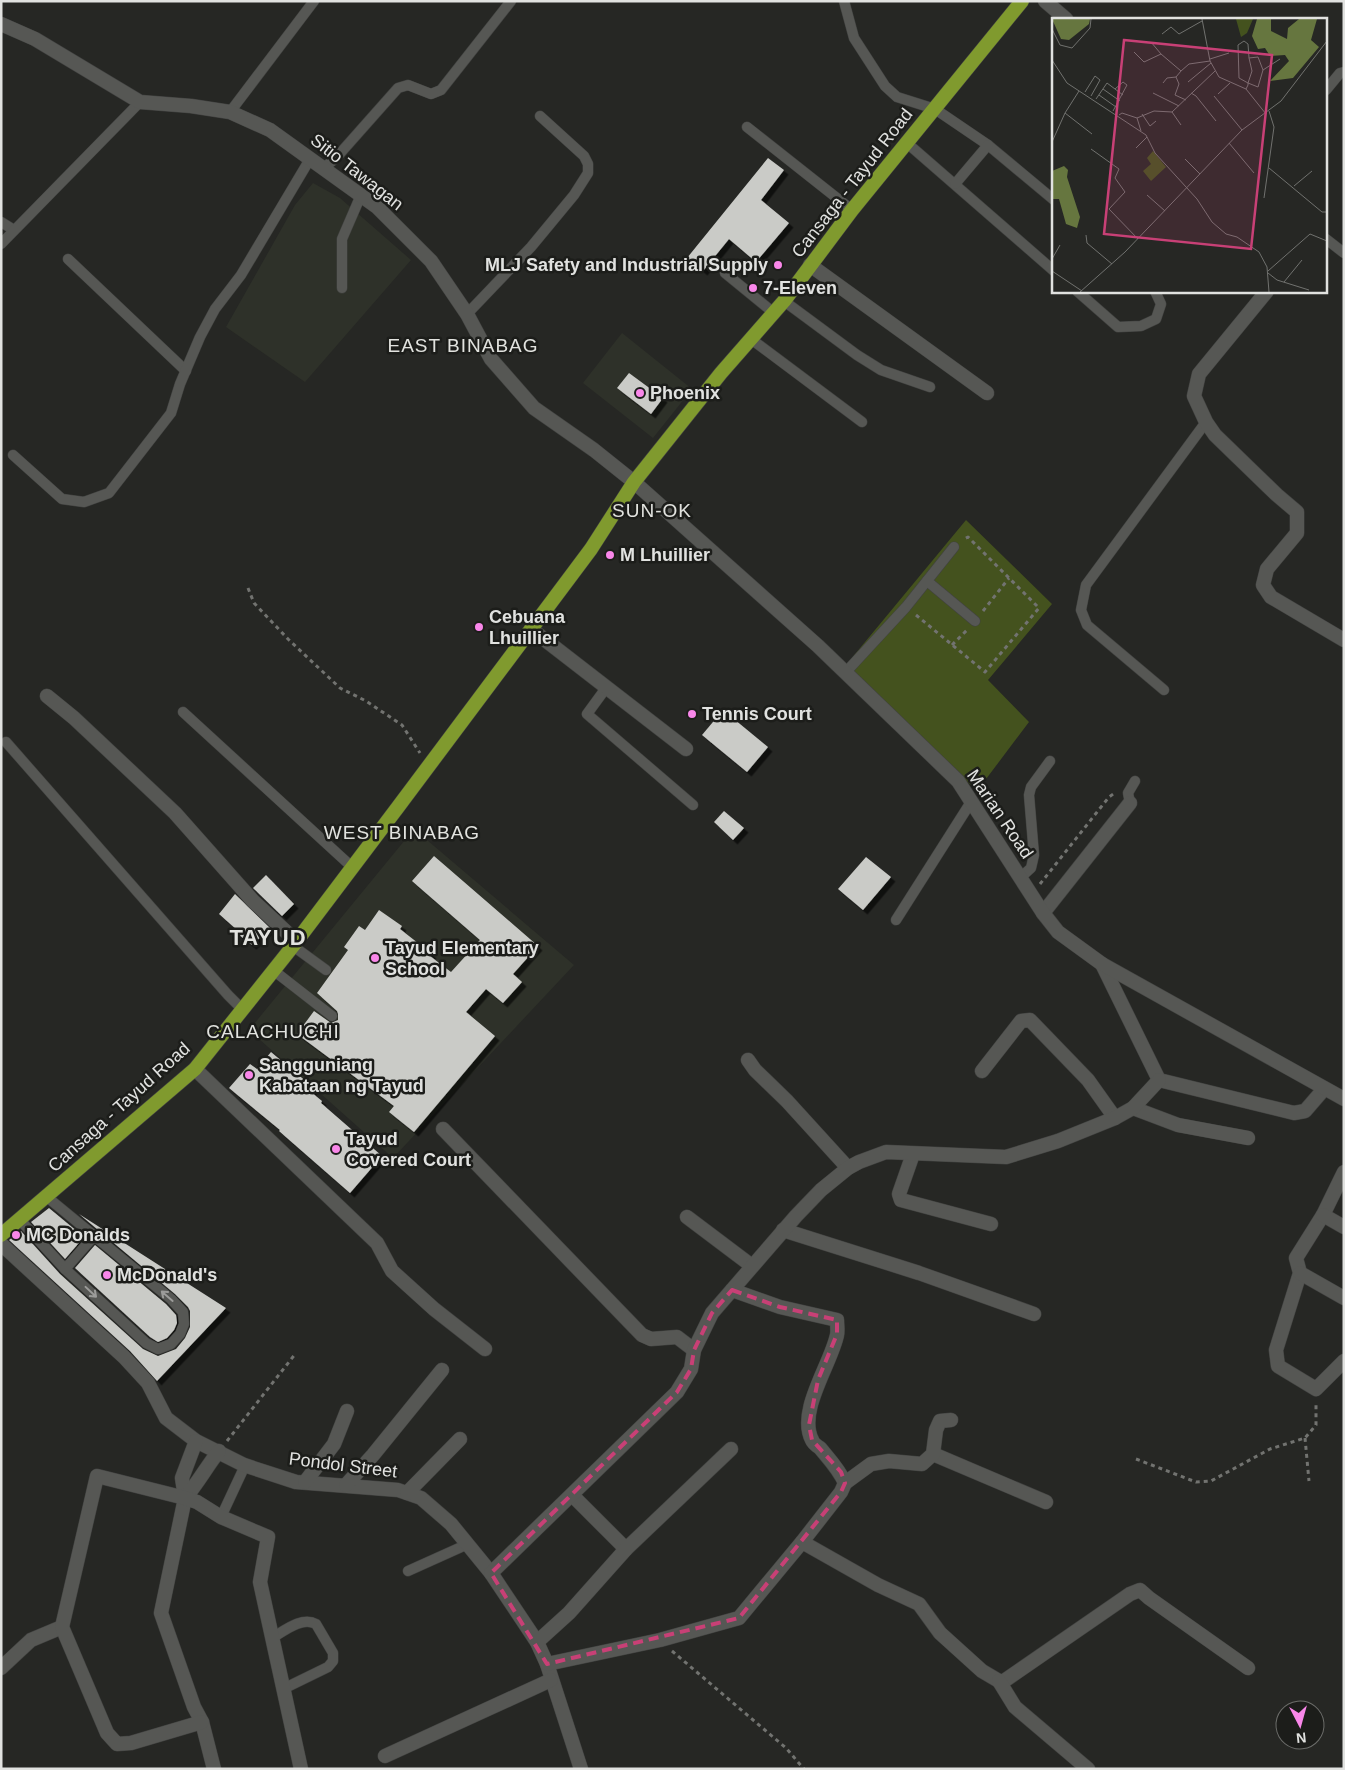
<svg xmlns="http://www.w3.org/2000/svg" width="1345" height="1770" font-family="Helvetica,sans-serif">
<defs>
<filter id="shadow"><feDropShadow dx="4.5" dy="4.5" stdDeviation="0" flood-color="#0009"/></filter>
</defs>
<rect width="100%" height="100%" fill="#262724"/>
<g fill="#2e3129">
<path d="M313 183 340 198 411 260 305 382 226 327 295 205Z"/>
<path d="M622 333 692 389 653 438 583 383Z"/>
<path d="M414 829 574 965 393 1158 249 1030Z"/>
</g>
<path fill="#44521e" d="M966 520 1052 604 988 680 1029 722 977 791 846 665Z"/>
<g fill="#cacbc7" filter="url(#shadow)">
<path d="M768 158 784 170 761 200 789 223 756 262 729 239 703 271 687 258Z"/>
<path d="M629 373 663 398 651 414 617 388Z"/>
<path d="M723 710 768 747 747 772 702 735Z"/>
<path d="M724 811 744 828 733 840 714 822Z"/>
<path d="M434 856 538 946 513 974 522 982 503 1003 486 989 466 1012 495 1036 414 1132 389 1112 394 1106 297 1034 314 1011 331 1023 338 1020V1014L337 1011 317 993 348 950 344 947 359 926 365 930 379 910 402 926 400 929 432 954 430 956 451 972 480 940 412 881Z"/>
<path d="M866 857 891 877 863 910 838 889Z"/>
<path d="M266 875 294 904 282 916 253 888Z"/>
<path d="M235 894 270 928 252 945 234 931 236 929 219 914Z"/>
<path d="M271 1052 314 1088 311 1092 322 1101 321 1103 382 1156 350 1193 279 1131 280 1130 229 1088 250 1064 257 1069Z"/>
<path d="M49 1208 84 1237 65 1259 31 1222Z"/>
<path d="M79 1214 226 1308 157 1381 130 1351 9 1240 21 1231 60 1274 143 1349 158 1356 176 1349 185 1338 190 1327V1311L188 1307 175 1294Z"/>
<path d="M95 1245 166 1304 176 1315 177 1323 174 1330 167 1338 158 1342 150 1337 75 1268Z"/>
</g>
<g fill="none" stroke-linecap="round" stroke-linejoin="round">
<defs>
<g id="service">
<path d="M844 1 854 38 885 86 897 97 935 109 988 145 1054 200"/>
<path d="M1326 90 1340 73 1344 72"/>
<path d="M230 112 314 1"/>
<path d="M747 127 852 210"/>
<path d="M907 143 1054 271"/>
<path d="M322 169 335 159 398 88 408 85 431 94 441 90 511 1"/>
<path d="M955 184 988 145"/>
<path d="M1 222 14 230"/>
<path d="M1326 239 1344 253"/>
<path d="M1 244 140 102"/>
<path d="M68 259 186 371"/>
<path d="M725 273 774 313"/>
<path d="M342 288V239L361 195"/>
<path d="M1077 291 1118 327 1141 326 1156 319 1161 304 1155 291"/>
<path d="M784 301 857 355 881 370 930 387"/>
<path d="M467 314 531 247 574 195 588 173V164L584 156 540 116"/>
<path d="M751 339 862 422"/>
<path d="M13 455 62 499 84 502 109 493 171 413 180 384 200 337 215 309 241 275 310 159"/>
<path d="M927 581 975 621"/>
<path d="M845 673 906 607 954 547"/>
<path d="M606 688 587 714 693 805"/>
<path d="M1164 690 1087 625 1081 610 1086 585 1206 422"/>
<path d="M183 712 352 867"/>
<path d="M6 742 228 995 242 1009"/>
<path d="M1130 803 1128 793 1135 781"/>
<path d="M1020 878 1031 868 1034 855 1029 795 1031 787 1050 761"/>
<path d="M896 920 971 802"/>
<path d="M293 946 326 970"/>
<path d="M273 970 332 1016"/>
<path d="M20 1220 65 1269 146 1343 158 1349 171 1344 180 1334 184 1324 183 1312 171 1299 47 1197"/>
<path d="M65 1269 94 1236"/>
<path d="M221 1517 242 1472 244 1465"/>
<path d="M408 1571 468 1544"/>
<path d="M272 1638C284 1631 302 1616 316 1624L333 1653V1661L328 1667 283 1689"/>
</g>
<g id="minor">
<path d="M1045 1 1066 19"/>
<path d="M1 24 35 39 140 102 191 106 230 112 270 130 377 207 431 261 467 314 491 359 534 408 594 450 634 482"/>
<path d="M810 265 987 393"/>
<path d="M1267 291 1199 374 1194 396 1206 422 1215 435 1277 495 1297 512V533L1267 569 1263 585 1271 597 1344 640"/>
<path d="M531 629 686 749"/>
<path d="M47 696 74 718 175 813 253 901 296 941"/>
<path d="M1043 913 1130 803"/>
<path d="M1102 964 1159 1080 1294 1113 1305 1111 1324 1089"/>
<path d="M748 1060 755 1070 787 1101 848 1168"/>
<path d="M195 1069 377 1243 392 1271 434 1309 485 1349"/>
<path d="M982 1071 1021 1021 1030 1020 1088 1080 1115 1118"/>
<path d="M1133 1108 1178 1125 1248 1138"/>
<path d="M443 1129 642 1335 651 1339 677 1337 694 1350"/>
<path d="M913 1154 899 1194 901 1200 991 1224"/>
<path d="M1344 1172 1323 1215 1296 1258 1300 1273 1276 1350 1278 1366 1316 1389 1344 1361"/>
<path d="M1323 1215 1344 1227"/>
<path d="M687 1217 752 1266"/>
<path d="M783 1230 919 1273 1034 1314"/>
<path d="M1 1244 124 1357 148 1383 166 1418 196 1441 244 1465 296 1482 398 1490 421 1498 451 1524 491 1573 537 1642 547 1664 581 1769"/>
<path d="M1300 1273 1344 1298"/>
<path d="M732 1290 780 1307 837 1320C837 1325 838 1331 837 1335 831 1364 797 1411 812 1440 813 1443 817 1446 820 1448 829 1459 839 1469 845 1483L841 1492 802 1542"/>
<path d="M196 1441 182 1478 185 1498 161 1613 194 1707 202 1722 214 1769"/>
<path d="M933 1454 1046 1502"/>
<path d="M305 1482 334 1444 347 1411"/>
<path d="M845 1483 871 1464 889 1461 922 1464 933 1454 936 1430 940 1421 951 1420"/>
<path d="M346 1485 373 1455 442 1370"/>
<path d="M407 1493 460 1439"/>
<path d="M572 1495 626 1549"/>
<path d="M185 1498C198 1483 207 1466 219 1451"/>
<path d="M491 1573 677 1392 691 1369 694 1350 712 1313 796 1216 821 1190 848 1168 859 1162 886 1152 1006 1157 1058 1141 1115 1118 1133 1108 1159 1080"/>
<path d="M537 1642 569 1613 626 1549 731 1449"/>
<path d="M547 1664 660 1640 739 1618 802 1542 878 1585 919 1604 940 1633 982 1671 999 1681H1004L1130 1594 1140 1590 1149 1598 1248 1668"/>
<path d="M1 1668 31 1640 62 1627"/>
<path d="M999 1681 1015 1707 1088 1769"/>
<path d="M202 1722 131 1743 117 1744 107 1733 62 1627 97 1476 185 1498 197 1502 221 1517 268 1537 260 1582 301 1769"/>
<path d="M385 1756 551 1680"/>
</g>
<path id="tertiary" d="M634 482 818 646 958 781 1043 913 1058 932 1102 964 1344 1099"/>
<path id="trunk" d="M1 1235 195 1069 293 946 398 807 591 549 634 482 721 373 784 301 852 210 1022 1"/>
</defs>
<use href="#service" stroke="#414240" stroke-width="11"/>
<use href="#minor" stroke="#414240" stroke-width="15"/>
<use href="#tertiary" stroke="#414240" stroke-width="15"/>
<use href="#trunk" stroke="#414240" stroke-width="15"/>
<g stroke="#727370" stroke-width="3" stroke-dasharray="4 4" stroke-linecap="butt">
<path d="M248 588 254 603 288 639 340 688 366 701 402 725 420 753"/>
<path d="M983 611 1009 578"/>
<path d="M916 615 985 672 1039 608 968 537 964 539"/>
<path d="M952 645 968 629"/>
<path d="M1040 884 1109 797 1116 792"/>
<path d="M1305 1438 1309 1481"/>
<path d="M227 1441 296 1353"/>
<path d="M1136 1459 1196 1482 1211 1481 1270 1449 1305 1438 1316 1425V1402"/>
<path d="M672 1651 786 1748 804 1769"/>
</g>
<use href="#service" stroke="#565754" stroke-width="10"/>
<use href="#minor" stroke="#565754" stroke-width="14"/>
<use href="#tertiary" stroke="#565754" stroke-width="14"/>
<use href="#trunk" stroke="#809a2e" stroke-width="14"/>
</g>
<defs><path id="oneway-shaft" d="M-6 0H5M1.5-3L5.5 0L1.5 3" fill="none" stroke-width="1.6" stroke-linecap="round" stroke-linejoin="round" transform="scale(1.25)"/></defs>
<g stroke="#9c9c9a">
<use href="#oneway-shaft" transform="translate(91 1292) rotate(43)"/>
<use href="#oneway-shaft" transform="translate(167 1296) rotate(-139)"/>
</g>
<path fill="none" stroke="#c84076" stroke-width="4" stroke-dasharray="10 6" stroke-linejoin="round" d="M732 1290 780 1307 837 1320V1334L818 1380 809 1425 812 1440 841 1472 845 1483 841 1492 739 1618 547 1664 491 1573 677 1392 691 1369 694 1350 712 1313Z"/>
<g fill="#f987e9" stroke="#1c1d1a" stroke-width="2">
<circle cx="778" cy="265" r="5"/>
<circle cx="753" cy="288" r="5"/>
<circle cx="640" cy="393" r="5"/>
<circle cx="610" cy="555" r="5"/>
<circle cx="479" cy="627" r="5"/>
<circle cx="692" cy="714" r="5"/>
<circle cx="375" cy="958" r="5"/>
<circle cx="249" cy="1075" r="5"/>
<circle cx="336" cy="1149" r="5"/>
<circle cx="16" cy="1235" r="5"/>
<circle cx="107" cy="1275" r="5"/>
</g>
<g text-anchor="middle" dominant-baseline="central" stroke-width="5" stroke-linejoin="round" paint-order="stroke">
<g font-size="18" fill="#e1e2e0" stroke="#1c1d1a">
<text transform="translate(357 172) rotate(38)">Sitio Tawagan</text>
<text transform="translate(852 183) rotate(-52)">Cansaga - Tayud Road</text>
<text transform="translate(1000 814) rotate(56)">Marian Road</text>
<text transform="translate(119 1107) rotate(-42)">Cansaga - Tayud Road</text>
<text transform="translate(343 1465) rotate(7)">Pondol Street</text>
</g>
<g font-size="18" font-weight="bold" fill="#e1e2e0" stroke="#1c1d1a" text-anchor="start">
<text x="768" y="265" text-anchor="end">MLJ Safety and Industrial Supply</text>
<text x="763" y="288">7-Eleven</text>
<text x="650" y="393">Phoenix</text>
<text x="620" y="555">M Lhuillier</text>
<text x="489" y="617">Cebuana<tspan x="489" dy="21">Lhuillier</tspan></text>
<text x="702" y="714">Tennis Court</text>
<text x="385" y="948">Tayud Elementary<tspan x="385" dy="21">School</tspan></text>
<text x="259" y="1065">Sangguniang<tspan x="259" dy="21">Kabataan ng Tayud</tspan></text>
<text x="346" y="1139">Tayud<tspan x="346" dy="21">Covered Court</tspan></text>
<text x="26" y="1235">MC Donalds</text>
<text x="117" y="1275">McDonald's</text>
</g>
<g font-size="19" letter-spacing="1" fill="#e2e3df" stroke="#1c1d1a">
<text x="463" y="345">EAST BINABAG</text>
<text x="652" y="510">SUN-OK</text>
<text x="402" y="832">WEST BINABAG</text>
<text x="273" y="1031">CALACHUCHI</text>
</g>
<g font-size="22" font-weight="bold" letter-spacing="1" fill="#e2e3df" stroke="#1c1d1a">
<text x="268" y="937">TAYUD</text>
</g>
</g>
<g transform="translate(1052 18)">
<rect width="275" height="275" fill="#262724"/>
<path d="M184 1H201L195 15 189 19ZM101 133 114 149 99 163 91 153 99 146 95 140Z" fill="#44521e"/>
<path d="M0 1H38L37 6 17 22 9 21ZM205 1H219V13L235 21 236 10 247 1H265L259 22 267 29 241 60 218 63 237 43 233 37 218 38 213 30 206 31 200 18ZM12 148 16 152 15 159 28 199 25 210 14 206 7 181H0V153Z" fill="#66763f"/>
<path fill="none" stroke="#71726f" stroke-width="1" d="M150 1 158 43 167 59 194 71 214 96M0 11 8 27 20 30 38 10 39 1M110 16 119 9 127 16 150 3M99 24 109 36M82 34 92 44 109 36 129 53 137 46 158 43M158 41 177 35M0 42 15 65 94 117 103 135 145 181 160 204 174 216 185 219 207 234 215 249 217 274M211 52 228 41M129 53 124 59 127 66 123 77 134 82M136 64 159 45M111 65 115 60 124 59M51 71 68 83M194 71 196 67V65L200 53 197 40 196 26 192 23 186 27 187 60 196 65 206 69 211 52 206 39 197 40M27 73 13 95 40 116M33 74 43 58 48 62 39 78M101 75 127 88M139 75 144 78 164 103M166 76 178 65M47 77 64 89M162 78 190 112M44 81 55 65 71 77M61 93 75 67 71 64 63 71M120 94 129 107M90 96 98 108 104 103M67 97 70 95 85 100 89 113M85 100 102 93 120 94 163 53M0 124 13 95M177 125 202 155M84 130 95 119M39 131 67 151 63 160 73 174 57 191 86 221M133 141 148 156M217 150 270 194H275M242 168 260 153M95 177 113 193M212 180 222 109 217 93M34 217 35 225 60 246M0 241 8 227M0 253 30 273M216 253 258 216 275 223M216 255 225 262 257 272M232 264 250 242M28 274 73 234 190 112 229 83 275 23"/>
<path fill="#c84076" fill-opacity="0.15" stroke="#c84076" stroke-width="2.5" d="M72 22 220 37 199 231 52 216Z"/>
<rect width="275" height="275" fill="none" stroke="#e1e2e0" stroke-width="2.5"/>
</g>
<rect width="1345" height="1770" fill="none" stroke="#e1e2e0" stroke-width="5"/>
<g transform="translate(1300 1725) rotate(174)"><circle r="24" fill="#1c1d1a" stroke="#6b6c69"/>
<path d="M0-4L9 19L0 12L-9 19Z" fill="#f987e9"/>
<text y="-8" font-size="14" font-weight="bold" text-anchor="middle" fill="#e1e2e0">N</text>
</g>
</svg>
